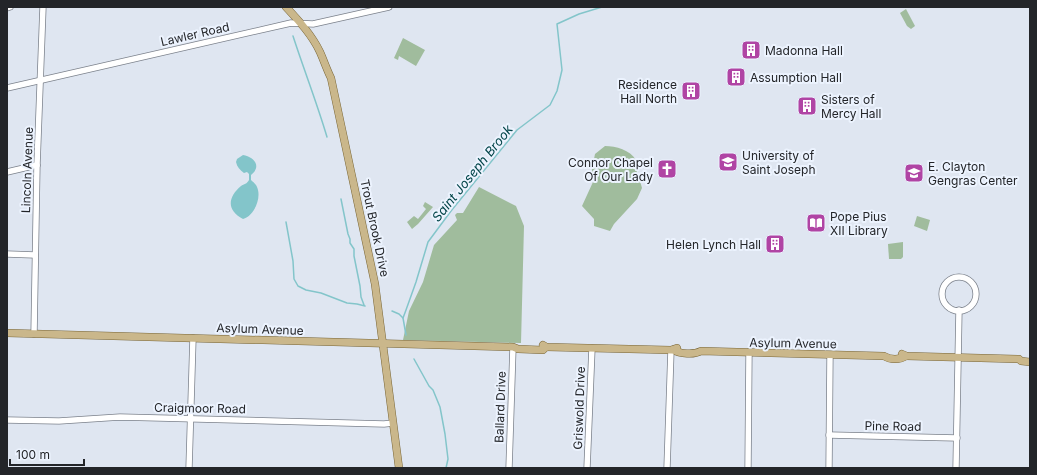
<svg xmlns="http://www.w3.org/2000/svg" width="1037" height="475" font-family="Inter,sans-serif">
<rect width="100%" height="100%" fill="#dfe6f1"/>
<g fill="#a0bc9d">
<path d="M906 9 915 26 911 29 907 26 900 13Z"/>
<path d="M403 38 425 50 416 66 399 56 398 60 394 58Z"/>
<path d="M605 146C616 146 630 150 636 160 639 165 637 168 637 173 638 178 641 183 642 188L637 199 614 224 610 231 594 226V219L582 206 593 182 592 169 595 154Z"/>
<path d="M479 187 516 206 524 226 521 343 403 340 409 311 423 282 434 245 457 220 455 215 457 213H463Z"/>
<path d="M425 202 433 207 418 224 412 229 407 222 414 216 418 219 426 209 423 206Z"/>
<path d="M917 216 930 220 927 231 914 226Z"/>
<path d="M903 242V257L901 259H889L888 244Z"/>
</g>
<path fill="#83c5ca" d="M243 155C254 157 262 166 251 175V180C253 182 256 184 257 187 262 198 254 216 243 219 226 210 228 197 241 186 244 184 247 184 249 180 249 179 249 176 249 174L247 172 244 173C240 170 237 167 236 162L237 159Z"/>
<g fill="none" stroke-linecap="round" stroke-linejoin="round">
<g stroke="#83c5ca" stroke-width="1.5">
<path d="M293 36C304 70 317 103 327 137"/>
<path d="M341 199 348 234 350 239V243L354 249V256L360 286 361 297 364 305"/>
<path d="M286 222 293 261 294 279 298 286 306 290 321 293 347 303 357 304 365 306"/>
<path d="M392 311 399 314 403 318"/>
<path d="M406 335 403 318 406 310 416 282 428 242 451 211 517 130 550 105 557 91 562 70 557 24 579 14 602 7"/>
<path d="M414 359 429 386 433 390 440 407 445 434 448 459 446 468"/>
</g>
<defs>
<g id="minor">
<path d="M7 8 10 7"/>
<path d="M7 88 291 23 313 24 389 7"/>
<path d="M7 172 37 165"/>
<path d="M7 254 35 255"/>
<circle cx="959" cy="294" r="17"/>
<path d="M34 334 37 165 43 7"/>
<path d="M7 420 59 421 120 417 384 424 393 423"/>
<path d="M829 435 957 438"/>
<path d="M189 468 193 338"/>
<path d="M509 468 513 347"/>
<path d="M587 468 592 348"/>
<path d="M667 468 671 350"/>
<path d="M748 468 749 352"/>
<path d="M829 468 830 355"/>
<path d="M956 468 959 310"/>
</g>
<g id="major">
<path d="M286 7C299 21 312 35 320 52 324 61 327 70 331 78L375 284 399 468"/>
<path d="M7 333 513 347 518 349 543 350 546 347"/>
<path d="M543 345 546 347 671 350 677 348"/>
<path d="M673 350C680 354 694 355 701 351L884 356C890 360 900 360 906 356"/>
<path d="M902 354 906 356 1019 359 1021 361 1030 362"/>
</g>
</defs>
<use href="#minor" stroke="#7b818b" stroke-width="7"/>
<use href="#major" stroke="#786536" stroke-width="8"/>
<use href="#minor" stroke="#fff" stroke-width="5.5"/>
<use href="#major" stroke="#cab78b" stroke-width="7"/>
</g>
<defs>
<symbol id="building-square" viewBox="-11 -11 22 22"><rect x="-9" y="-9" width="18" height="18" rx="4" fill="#b044a4" stroke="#ecf3fe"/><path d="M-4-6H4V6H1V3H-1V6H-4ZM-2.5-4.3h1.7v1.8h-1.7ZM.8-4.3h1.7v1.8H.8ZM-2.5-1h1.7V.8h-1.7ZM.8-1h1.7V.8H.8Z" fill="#fff"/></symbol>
<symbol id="university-square" viewBox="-11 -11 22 22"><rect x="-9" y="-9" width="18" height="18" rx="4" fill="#b044a4" stroke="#ecf3fe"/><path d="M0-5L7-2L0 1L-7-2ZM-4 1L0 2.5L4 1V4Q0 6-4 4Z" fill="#fff"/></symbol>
<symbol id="church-square" viewBox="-11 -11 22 22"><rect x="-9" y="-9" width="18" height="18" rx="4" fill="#b044a4" stroke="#ecf3fe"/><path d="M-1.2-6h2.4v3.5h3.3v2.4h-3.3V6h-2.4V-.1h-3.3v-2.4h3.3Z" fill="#fff"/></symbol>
<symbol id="school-square" viewBox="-11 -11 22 22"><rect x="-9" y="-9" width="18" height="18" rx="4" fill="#b044a4" stroke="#ecf3fe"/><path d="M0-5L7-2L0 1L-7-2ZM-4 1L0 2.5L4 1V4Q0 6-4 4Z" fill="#fff"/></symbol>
<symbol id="library-square" viewBox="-11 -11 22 22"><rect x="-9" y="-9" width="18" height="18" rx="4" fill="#b044a4" stroke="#ecf3fe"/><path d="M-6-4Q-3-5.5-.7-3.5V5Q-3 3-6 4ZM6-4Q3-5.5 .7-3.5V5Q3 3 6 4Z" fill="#fff"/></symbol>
</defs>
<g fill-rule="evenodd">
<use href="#building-square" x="740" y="39" width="22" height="22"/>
<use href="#building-square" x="725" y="66" width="22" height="22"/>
<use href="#building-square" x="680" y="80" width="22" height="22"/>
<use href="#building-square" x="796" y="95" width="22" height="22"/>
<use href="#university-square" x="717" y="151" width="22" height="22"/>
<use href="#church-square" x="656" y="158" width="22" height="22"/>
<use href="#school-square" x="903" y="162" width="22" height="22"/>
<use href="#library-square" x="805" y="212" width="22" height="22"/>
<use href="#building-square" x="764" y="233" width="22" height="22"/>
</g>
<g text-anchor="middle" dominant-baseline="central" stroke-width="4" stroke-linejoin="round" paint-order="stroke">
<g font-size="12" fill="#232529" stroke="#ecf3fe">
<text transform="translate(195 34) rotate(-13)">Lawler Road</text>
<text transform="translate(27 170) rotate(-88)">Lincoln Avenue</text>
<text transform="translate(375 228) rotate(78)">Trout Brook Drive</text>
<text transform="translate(260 329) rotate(2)">Asylum Avenue</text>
<text transform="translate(793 343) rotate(1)">Asylum Avenue</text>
<text transform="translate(500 407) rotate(-88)">Ballard Drive</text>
<text transform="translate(200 408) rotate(1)">Craigmoor Road</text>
<text transform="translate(579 408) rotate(-88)">Griswold Drive</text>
<text transform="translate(893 426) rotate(1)">Pine Road</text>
</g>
<g font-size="12" fill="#232529" stroke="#ecf3fe" text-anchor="start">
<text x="765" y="50">Madonna Hall</text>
<text x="750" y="77">Assumption Hall</text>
<text x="677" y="84" text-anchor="end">Residence<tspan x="677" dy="14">Hall North</tspan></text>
<text x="821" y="99">Sisters of<tspan x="821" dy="14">Mercy Hall</tspan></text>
<text x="742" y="155">University of<tspan x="742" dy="14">Saint Joseph</tspan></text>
<text x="653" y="162" text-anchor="end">Connor Chapel<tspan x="653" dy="14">Of Our Lady</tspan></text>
<text x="928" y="166">E. Clayton<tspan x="928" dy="14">Gengras Center</tspan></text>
<text x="830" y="216">Pope Pius<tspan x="830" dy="14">XII Library</tspan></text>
<text x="761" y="244" text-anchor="end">Helen Lynch Hall</text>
</g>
<g font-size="13" font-style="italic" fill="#024448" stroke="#ecf3fe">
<text transform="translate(472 173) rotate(-51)">Saint Joseph Brook</text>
</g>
</g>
<rect width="1037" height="475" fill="none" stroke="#232529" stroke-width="16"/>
<path d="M10 459v6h74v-6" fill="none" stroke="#232529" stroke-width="2"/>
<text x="16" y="459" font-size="12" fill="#232529" stroke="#ecf3fe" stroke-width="3" paint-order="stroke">100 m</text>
</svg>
